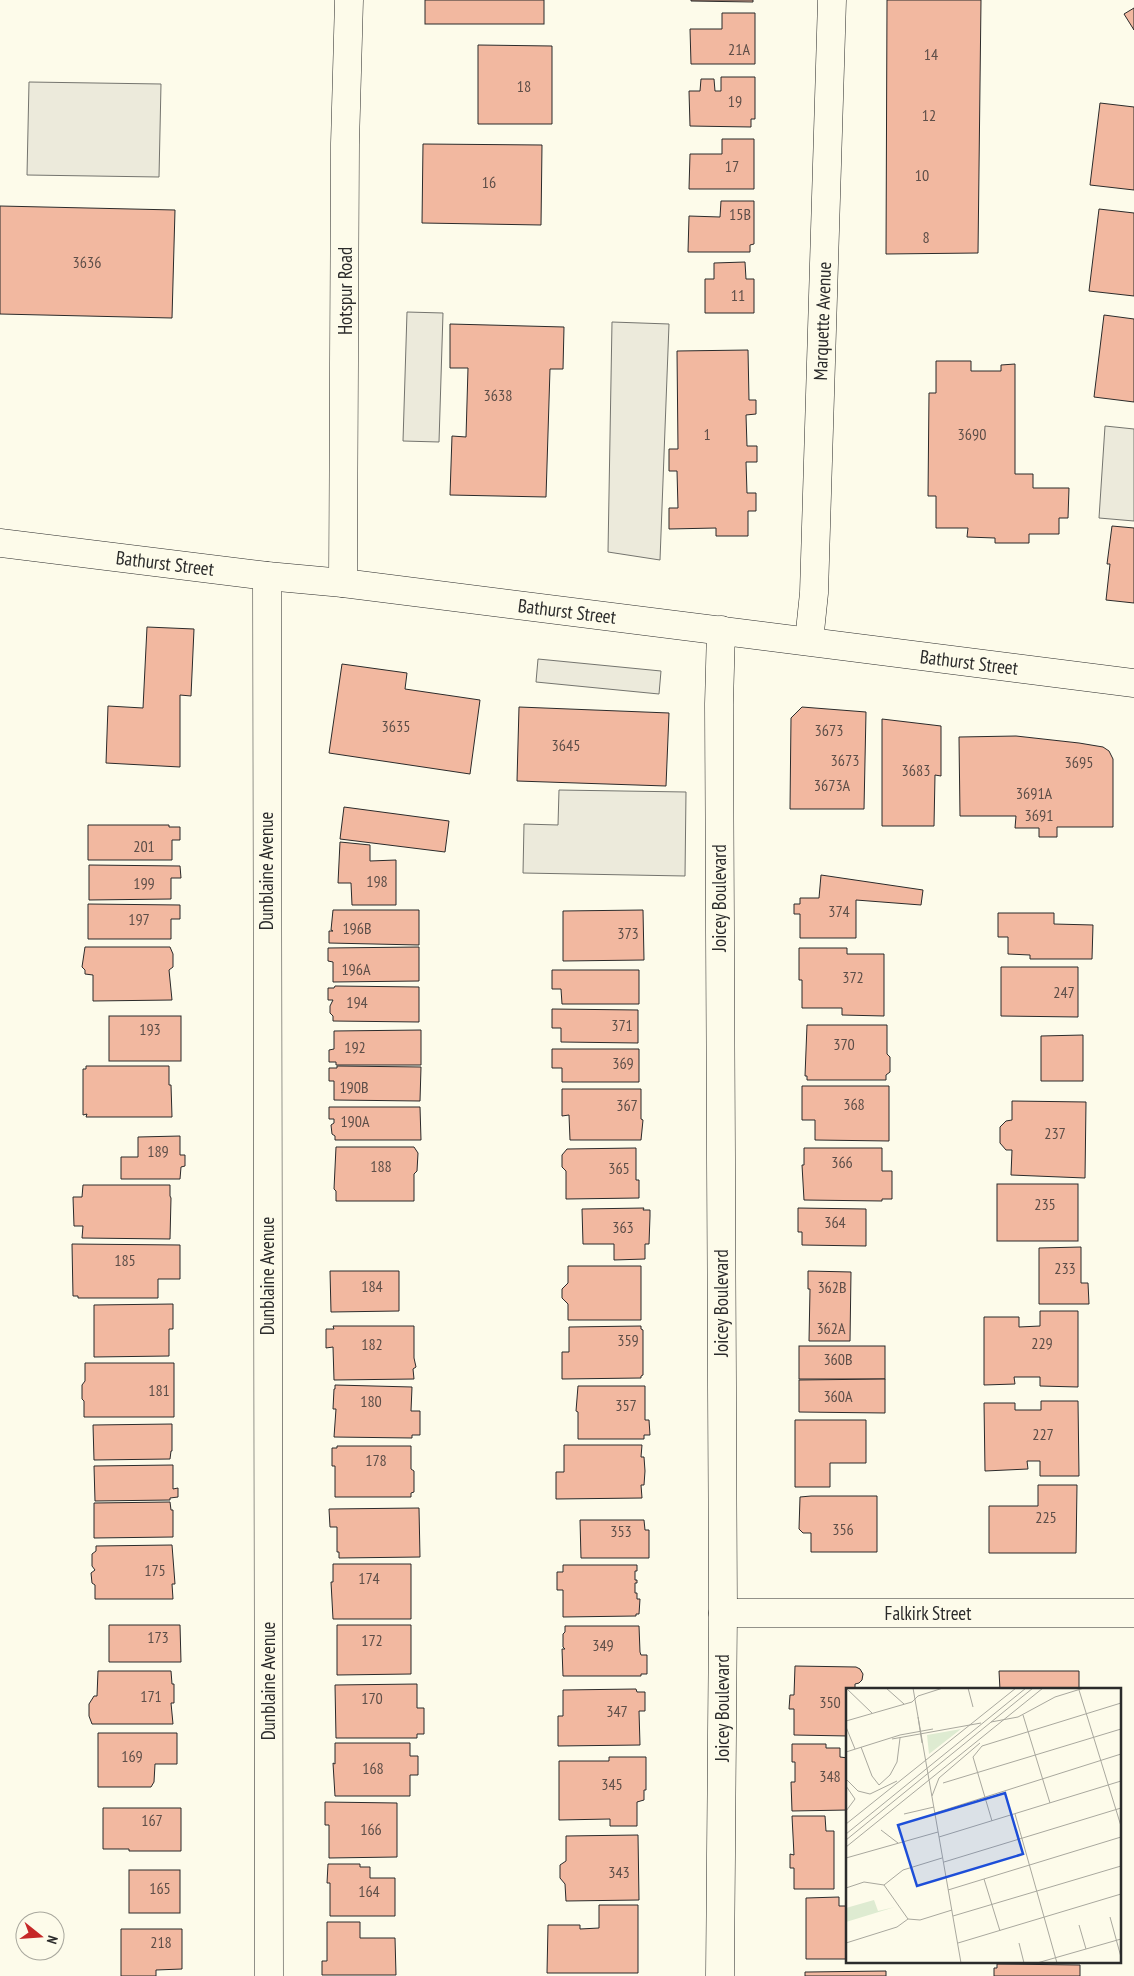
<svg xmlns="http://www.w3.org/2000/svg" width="1134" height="1976" font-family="'PT Sans Narrow',sans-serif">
<rect width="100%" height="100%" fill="#fdfbea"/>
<g fill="#eceadb" stroke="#74746e">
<path d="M29 82 161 84 159 177 27 175Z"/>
<path d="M407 312 443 313 439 442 403 441Z"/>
<path d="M612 322 669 324 660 560 608 552Z"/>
<path d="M1105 426 1134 429V521L1099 518Z"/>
<path d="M538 659 661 671 659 694 536 682Z"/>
<path d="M559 790 686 792 685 876 523 873 524 824 558 825Z"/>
</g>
<g fill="#f2b8a0" stroke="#2b2b2b">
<rect x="425" y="0" width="119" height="24"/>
<path d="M691 0H753V2L691 1Z"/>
<path d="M887 0H981L978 253 886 254Z"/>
<path d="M1134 8V30L1124 14Z"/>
<path d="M722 13H755V64H691L690 29H722Z"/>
<path d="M478 45 552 46V124H478Z"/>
<path d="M721 77H755V119H751V127L690 126 689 91H700L701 79H714L715 91H721Z"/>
<path d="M1100 103 1134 107V190L1090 185Z"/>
<path d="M722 139H754V189H689L690 154H722Z"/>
<path d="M423 144 542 145 541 225 422 223Z"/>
<path d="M721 201H754V244L750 245V252H688L689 216 720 217Z"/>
<path d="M0 206 175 210 172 318 0 314Z"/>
<path d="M1099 209 1134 213V296L1089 291Z"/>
<path d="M745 262 746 279H754V313H705V279H714V263Z"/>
<path d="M1104 315 1134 319V402L1094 397Z"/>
<path d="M450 324 564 327 563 369H550L546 497 450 495 452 436 466 437 468 368H450Z"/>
<path d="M748 350 749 400H756V414L746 415 747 446H757V462H746L747 493H756V511H748V536H716V528L669 529V508H678L677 471H669V449H678L677 351Z"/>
<path d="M936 361H971V371H1001V365L1015 364V474H1033V488H1069L1068 518H1059V534H1029V543H995V538L967 537 968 528H936V496H928L929 393H936Z"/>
<path d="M1112 526 1134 528V603L1106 600 1110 564H1107Z"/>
<path d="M147 627 194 629 191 696 180 695V767L106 763 108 706 143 708Z"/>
<path d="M342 664 407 673 405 689 480 700 470 774 329 753Z"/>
<path d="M519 707 669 713 666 786 517 781Z"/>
<path d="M802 707 866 712 864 809H790L791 718Z"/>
<path d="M882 719 941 726V776L935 775 934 826H882Z"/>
<path d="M1016 736 1079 743 1103 747 1109 751 1113 759V827H1057V837H1039V828H1015L1016 816H960L959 737Z"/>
<path d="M344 807 449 821 445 852 340 839Z"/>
<path d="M88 825H169V827H180V840H172V860H88Z"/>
<path d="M340 842 370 845V861L396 860V905H352L351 883H338Z"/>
<path d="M89 865 180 866 181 878H171V899L89 900Z"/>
<path d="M821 875 923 890 921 905 856 900V938H800V914H794V904H800V898H819Z"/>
<path d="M88 904 180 905V919H171V939H88Z"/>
<path d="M333 910H419V945L329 943V931H333L331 930Z"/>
<path d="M643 910 644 960 563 961V911Z"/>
<path d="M998 913H1054V924L1093 925 1092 959H1030V955L1008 954V937H998Z"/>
<path d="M85 947H170L173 954V967L169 970 172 1000 93 1001V975L85 974V970L82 967Z"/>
<path d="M419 947V981L333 982V962L328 961V948Z"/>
<path d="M799 948H847V954H884V1016L842 1015V1008H802V980H799Z"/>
<path d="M1001 967H1078V1017L1001 1016Z"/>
<path d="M552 970H639V1004H562L561 989H552Z"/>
<path d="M335 986 419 987V1022L333 1021V1016L330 1013V1006L333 1000H328V988H334Z"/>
<path d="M552 1009 638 1010V1043L561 1042V1028H552Z"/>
<rect x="109" y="1016" width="72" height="45"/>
<path d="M807 1025H887V1054L890 1057V1072L886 1075V1080H807V1076H805Z"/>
<path d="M421 1030V1065H336V1062H329V1050L334 1049V1031Z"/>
<path d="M1083 1035V1081H1041V1036Z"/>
<path d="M552 1049H639V1082H562V1068H552Z"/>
<path d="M86 1066H169V1085H171L172 1117H86L87 1114 83 1115V1069H86Z"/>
<path d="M337 1066 421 1067 420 1101 334 1100V1081H329V1068H337Z"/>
<path d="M802 1086H889V1141L815 1140V1120H802Z"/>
<path d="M562 1089H641V1119L643 1120 641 1140H570L569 1115 562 1116Z"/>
<path d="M1012 1101 1086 1102 1085 1178 1011 1175 1012 1150H1006L1000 1143V1127L1006 1121 1012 1120Z"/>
<path d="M329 1107H420L421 1140H335V1136L332 1134 331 1125 334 1123V1119H329Z"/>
<path d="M180 1136V1155H185V1166L181 1167 180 1179H121V1157H138V1137Z"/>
<path d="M336 1147H414L418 1153 417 1171 414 1174V1201H336V1191L334 1189Z"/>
<path d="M636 1148V1180H639V1198L566 1199V1171L562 1167V1155L567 1149Z"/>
<path d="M804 1148H882V1171H892V1199H882V1201L804 1200 802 1165H804Z"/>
<rect x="997" y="1184" width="81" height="57"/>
<path d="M83 1185H170V1196L171 1198 170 1239 82 1238 83 1226H74L73 1197H82Z"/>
<path d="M644 1208 643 1210H650V1216L649 1244H645V1259L614 1260V1244H583L582 1209Z"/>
<path d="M798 1208 866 1209V1246L802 1245V1232H798Z"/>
<path d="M72 1244 180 1245V1279H158V1298H78V1296H73Z"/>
<path d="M1081 1247V1283H1088L1089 1304H1039V1248Z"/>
<path d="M568 1266H641V1320H568V1304L562 1298V1289L568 1283Z"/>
<path d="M330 1271H399V1311L331 1312Z"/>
<path d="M808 1271 851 1272 850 1341H809L810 1289H808Z"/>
<path d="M173 1304V1329H169V1356L94 1357V1305Z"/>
<path d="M1040 1311H1078V1387L1040 1386V1377H1014L1015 1384 984 1385V1317H1019V1327L1040 1326Z"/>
<path d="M333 1326H414V1358L416 1367 413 1369 414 1379 334 1380 333 1347 326 1348V1329H334Z"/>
<path d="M641 1326V1329L643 1330V1375L641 1376V1378L562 1379V1352H569V1327Z"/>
<rect x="799" y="1346" width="86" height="33"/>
<path d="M85 1363H174V1417H84V1401L82 1399V1385L85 1381Z"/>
<path d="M885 1379V1413L799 1412V1380Z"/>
<path d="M335 1385 412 1387 411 1411H420V1435H412V1438L334 1437 336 1409H333L334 1389H335Z"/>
<path d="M578 1386H645V1420H649L650 1435H644V1439H578V1412L576 1411Z"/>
<path d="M1041 1401H1078L1079 1476H1040V1461H1027L1028 1469 985 1471 984 1403H1015V1410H1041Z"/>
<path d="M795 1420H866V1463H830V1487H795Z"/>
<path d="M172 1424V1451H171L170 1459 94 1460 93 1425Z"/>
<path d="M564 1445H642L641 1457H644L645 1471 644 1485H641L642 1498 556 1499V1472H564Z"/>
<path d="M337 1446H411V1469L414 1471V1492L411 1493V1497H335V1466H332V1448H337Z"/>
<path d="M173 1465V1489L178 1488V1497L170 1498V1500L95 1501 94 1466Z"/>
<path d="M1038 1485H1077L1076 1553H989V1506H1038Z"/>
<path d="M811 1496H877V1552H811V1533H803L799 1529 800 1497Z"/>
<path d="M170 1502 171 1510H173V1537L94 1538V1503Z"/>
<path d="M419 1508 420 1557 339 1558V1552H337V1527H330L329 1509Z"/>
<path d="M580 1520H644L645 1530H649V1558H581Z"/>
<path d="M172 1545 175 1584H172L173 1599H95V1585L92 1583 91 1573 95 1570 92 1566V1554L96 1551V1546Z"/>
<path d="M333 1564H411V1619H333L331 1582H333Z"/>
<path d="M563 1565H637V1571H635V1580H637V1583H635V1593H637V1599H640L639 1614H636V1616L563 1617V1590H557V1572H563Z"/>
<path d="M109 1625H180L181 1662H109Z"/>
<path d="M337 1625H411V1674L337 1675Z"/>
<path d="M565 1626H639L640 1652 641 1655H647V1674H641V1676H563L562 1649H565L563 1647V1634L565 1632Z"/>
<path d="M795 1666 856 1667 860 1669 863 1674 862 1680 859 1683 855 1684V1690H848V1736L794 1735V1709H789L790 1695H794Z"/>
<path d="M98 1671H171L172 1684H174V1703H171L173 1724H92L89 1716V1704L94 1696H97Z"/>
<path d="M999 1671H1079V1690H1000Z"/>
<path d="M417 1684V1708H424V1734H417V1738H336L335 1685Z"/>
<path d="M636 1689 637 1692H645V1711H639L640 1745 558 1746V1716H563V1690Z"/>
<path d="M98 1733H177V1764H155L154 1782 151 1787H98Z"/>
<path d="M335 1743H410V1756H418V1775H410V1796H335L333 1763 335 1764Z"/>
<path d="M792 1744H826V1748H840V1757L848 1758V1810L792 1811 791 1782H795V1762H792Z"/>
<path d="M609 1757H646V1790H644V1800L637 1802V1826H610V1819L559 1820V1761H609Z"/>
<path d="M325 1802 397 1803V1857L329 1858V1825H325Z"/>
<path d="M103 1808H181V1851H129V1849H103Z"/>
<path d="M792 1816H825L826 1831H834V1889H794V1868H790V1854L794 1855Z"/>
<path d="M638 1835 639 1900 566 1901 565 1884 560 1878V1865L566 1861V1836Z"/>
<path d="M328 1864H360V1867H370V1878H395V1916H330V1883H327Z"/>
<rect x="129" y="1870" width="51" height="43"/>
<path d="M839 1897V1906H847L848 1897V1959H806V1898Z"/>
<path d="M599 1905H638V1973H547L548 1925H580V1929L599 1928Z"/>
<path d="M327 1922H360V1938H395L396 1975H322V1961H327Z"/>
<path d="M121 1929H182V1969L156 1970V1976H121Z"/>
<path d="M997 1964 1080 1965V1976H994V1968H997Z"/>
<path d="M886 1971V1976H805V1972H808Z"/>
</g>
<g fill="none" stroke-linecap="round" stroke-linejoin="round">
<defs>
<g id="street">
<path d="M267 576 269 1976"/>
<path d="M343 583 345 144 349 0"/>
<path d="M809 641 814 593 832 0"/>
<path d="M723 1613H1134"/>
<path d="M720 1976 723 1613 719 704 721 630"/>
</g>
<path id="secondary" d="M0 543 267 576 343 583 1134 683"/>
</defs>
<use href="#street" stroke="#2b2b2b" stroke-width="29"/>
<use href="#secondary" stroke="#2b2b2b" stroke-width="29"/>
<use href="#street" stroke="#fdfbea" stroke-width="28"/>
<use href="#secondary" stroke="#fdfbea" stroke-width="28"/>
</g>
<g text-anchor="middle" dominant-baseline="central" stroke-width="4" stroke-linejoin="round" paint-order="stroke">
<g font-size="16" fill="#5d4e48">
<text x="739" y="49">21A</text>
<text x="931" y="54">14</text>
<text x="524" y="86">18</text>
<text x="735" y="101">19</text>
<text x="929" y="115">12</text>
<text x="732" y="166">17</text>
<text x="922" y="175">10</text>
<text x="489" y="182">16</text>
<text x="740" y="214">15B</text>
<text x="926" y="237">8</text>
<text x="87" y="262">3636</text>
<text x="738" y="295">11</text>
<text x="498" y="395">3638</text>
<text x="707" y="434">1</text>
<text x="972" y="434">3690</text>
<text x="396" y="726">3635</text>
<text x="829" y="730">3673</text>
<text x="566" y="745">3645</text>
<text x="845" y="760">3673</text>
<text x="1079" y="762">3695</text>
<text x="916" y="770">3683</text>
<text x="832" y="785">3673A</text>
<text x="1034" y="793">3691A</text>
<text x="1039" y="815">3691</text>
<text x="144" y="846">201</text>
<text x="377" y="881">198</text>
<text x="144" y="883">199</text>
<text x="839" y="911">374</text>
<text x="139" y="919">197</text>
<text x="357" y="928">196B</text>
<text x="628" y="933">373</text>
<text x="356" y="969">196A</text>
<text x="853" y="977">372</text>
<text x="1064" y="992">247</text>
<text x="357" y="1002">194</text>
<text x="622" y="1025">371</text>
<text x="150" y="1029">193</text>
<text x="844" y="1044">370</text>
<text x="355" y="1047">192</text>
<text x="623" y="1063">369</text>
<text x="354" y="1087">190B</text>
<text x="854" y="1104">368</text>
<text x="627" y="1105">367</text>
<text x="355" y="1121">190A</text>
<text x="1055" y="1133">237</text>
<text x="158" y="1151">189</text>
<text x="842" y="1162">366</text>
<text x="381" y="1166">188</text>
<text x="619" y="1168">365</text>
<text x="1045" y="1204">235</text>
<text x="835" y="1222">364</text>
<text x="623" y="1227">363</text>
<text x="125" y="1260">185</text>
<text x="1065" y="1268">233</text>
<text x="372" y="1286">184</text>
<text x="832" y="1287">362B</text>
<text x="831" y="1328">362A</text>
<text x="628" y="1340">359</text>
<text x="1042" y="1343">229</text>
<text x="372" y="1344">182</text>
<text x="838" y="1359">360B</text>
<text x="159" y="1390">181</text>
<text x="838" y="1396">360A</text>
<text x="371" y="1401">180</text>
<text x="626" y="1405">357</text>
<text x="1043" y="1434">227</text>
<text x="376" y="1460">178</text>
<text x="1046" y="1517">225</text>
<text x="843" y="1529">356</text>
<text x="621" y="1531">353</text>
<text x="155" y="1570">175</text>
<text x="369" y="1578">174</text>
<text x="158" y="1637">173</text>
<text x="372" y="1640">172</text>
<text x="603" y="1645">349</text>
<text x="151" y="1696">171</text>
<text x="372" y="1698">170</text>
<text x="830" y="1702">350</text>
<text x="617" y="1711">347</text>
<text x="132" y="1756">169</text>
<text x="373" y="1768">168</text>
<text x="830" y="1776">348</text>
<text x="612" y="1784">345</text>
<text x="152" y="1820">167</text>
<text x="371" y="1829">166</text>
<text x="619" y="1872">343</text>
<text x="160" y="1888">165</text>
<text x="369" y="1891">164</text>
<text x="161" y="1942">218</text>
</g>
<g font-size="19" fill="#2b2b2b" stroke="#fdfbea">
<text transform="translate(345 291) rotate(-90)">Hotspur Road</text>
<text transform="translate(822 321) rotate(-88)">Marquette Avenue</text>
<text transform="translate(165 563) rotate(7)">Bathurst Street</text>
<text transform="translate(567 611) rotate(7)">Bathurst Street</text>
<text transform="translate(969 662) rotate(7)">Bathurst Street</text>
<text transform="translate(266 871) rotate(-90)">Dunblaine Avenue</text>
<text transform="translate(719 898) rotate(-90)">Joicey Boulevard</text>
<text transform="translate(267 1276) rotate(-90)">Dunblaine Avenue</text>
<text transform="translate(721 1303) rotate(-90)">Joicey Boulevard</text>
<text x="928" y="1613">Falkirk Street</text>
<text transform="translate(268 1681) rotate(-90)">Dunblaine Avenue</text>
<text transform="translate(722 1708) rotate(-90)">Joicey Boulevard</text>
</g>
</g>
<g transform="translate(846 1688)">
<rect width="275" height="275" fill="#fdfbea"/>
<path d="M115 41 83 66 81 47ZM28 212 32 223 49 219 0 234V220Z" fill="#deebd1"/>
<path fill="none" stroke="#a9a89e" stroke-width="1" d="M0 0 26 25M40 0 58 16M67 0 115 275M122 0 127 19M233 2 275 138M177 27 204 115M72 29 76 55M0 33 66 14 72 8 97 0M145 34 172 29 209 9 238 0M0 39 9 61M46 51 135 35M15 59 26 88 33 97 44 87 51 74 54 50M0 64 54 47 87 41M0 91 12 103 24 106 51 93M97 95 275 41M0 98 9 111 0 123M86 108 93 90 134 55M89 125 275 66M58 126 88 119M169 126 211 275M146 133 127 69 136 58 275 15M0 136 170 0M35 142 52 155M0 146 180 0M93 149 275 93M0 152 187 0M0 159 197 0M0 170 92 144M98 174 275 120M138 191 154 243M38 197 57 182 96 170M0 200 18 194 38 197 62 231 74 232 106 222M102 202 275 149M107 228 275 178M264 229 275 269M233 237 240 261M0 255 51 239 62 231M112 255 275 206M173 255 178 275M191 275 275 251"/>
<path fill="#1d4ed8" fill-opacity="0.15" stroke="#1d4ed8" stroke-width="2.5" d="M159 105 177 166 71 198 52 137Z"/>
<rect width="275" height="275" fill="none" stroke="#2b2b2b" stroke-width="2.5"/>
</g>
<g transform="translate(40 1936) rotate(107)"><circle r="24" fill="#fdfbea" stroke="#a9a89e"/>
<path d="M0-4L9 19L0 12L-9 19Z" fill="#c62828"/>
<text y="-8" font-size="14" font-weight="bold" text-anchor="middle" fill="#2b2b2b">N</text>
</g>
</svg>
